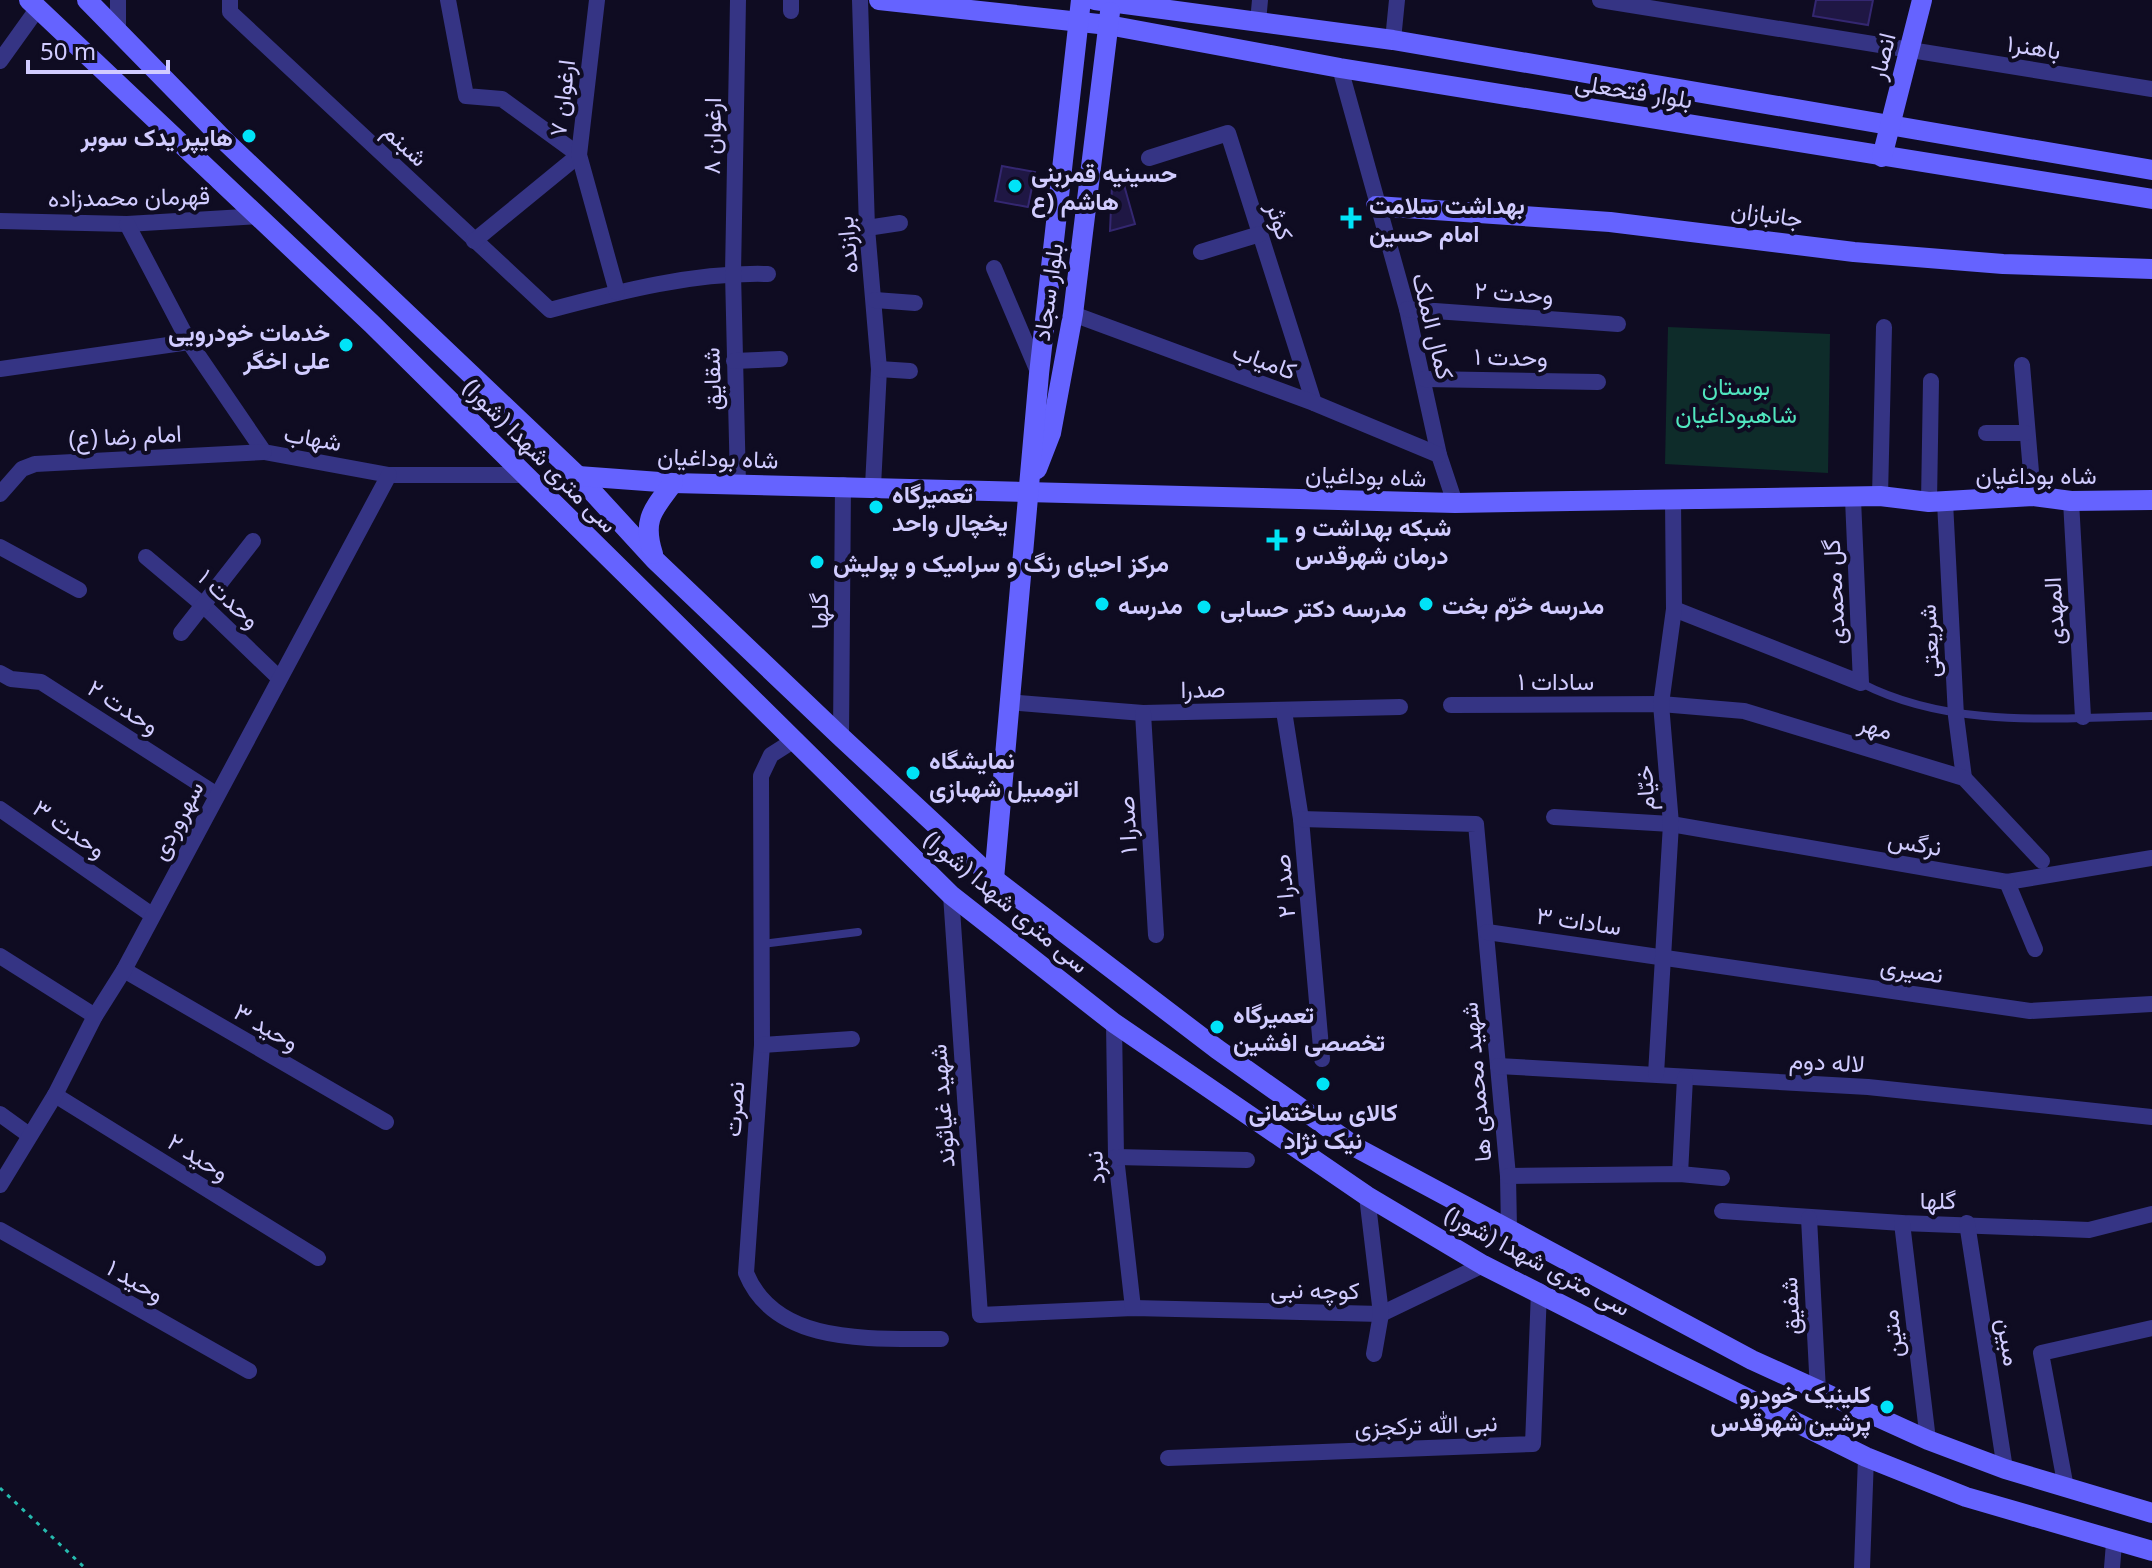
<svg xmlns="http://www.w3.org/2000/svg" width="2152" height="1568" font-family="'Noto Sans',Vazirmatn,sans-serif">
<rect width="100%" height="100%" fill="#0f0c22"/>
<path fill="#0e2c2a" d="M1668 327 1830 334 1828 473 1665 464Z"/>
<g fill="#1f1744" stroke="#342771" stroke-width="2">
<path d="M1816 0H1873L1868 25 1813 16Z"/>
<path d="M1002 166 1035 172 1028 207 995 201Z"/>
<path d="M1124 185 1135 224 1110 231 1112 186Z"/>
</g>
<g fill="none" stroke-linecap="round" stroke-linejoin="round">
<path stroke="#26baae" stroke-width="3" stroke-dasharray="4 6" stroke-linecap="butt" d="M0 1488 85 1568"/>
<g stroke="#353484" stroke-width="8">
<path d="M1861 683C1950 729 2055 718 2152 716"/>
<path d="M762 944 858 932"/>
</g>
<g stroke="#353484" stroke-width="16">
<path d="M118 0V29"/>
<path d="M230 0V12L550 310C621 291 695 272 768 274"/>
<path d="M448 0 466 96 502 99 579 155 474 241"/>
<path d="M597 0 579 155 617 292"/>
<path d="M738 0 733 273 738 484"/>
<path d="M791 0V11"/>
<path d="M860 0 867 228 879 369 873 486"/>
<path d="M1600 0 2152 89"/>
<path d="M1258 22 1260 0"/>
<path d="M1393 40 1397 0"/>
<path d="M0 61 38 8"/>
<path d="M1340 68 1407 309 1439 455 1455 503"/>
<path d="M1149 158 1228 133 1314 403"/>
<path d="M0 221 127 224 259 216"/>
<path d="M127 224 189 342 264 452 389 475H524"/>
<path d="M867 228 900 223"/>
<path d="M1201 252 1260 234"/>
<path d="M994 268 1039 374"/>
<path d="M875 300 915 303"/>
<path d="M1407 309 1618 324"/>
<path d="M1073 314 1314 403 1439 455"/>
<path d="M734 361 780 359"/>
<path d="M2022 365 2033 496"/>
<path d="M0 369 189 342"/>
<path d="M879 369 910 371"/>
<path d="M1424 379 1598 382"/>
<path d="M1986 433H2025"/>
<path d="M0 494 22 469 35 464 264 452"/>
<path d="M1880 496 1884 327"/>
<path d="M2071 501 2083 717"/>
<path d="M1929 502 1931 381"/>
<path d="M1945 502 1956 716 1964 778"/>
<path d="M0 547 79 590"/>
<path d="M146 557 203 605 279 678"/>
<path d="M1674 609 1861 683 1853 499"/>
<path d="M181 633 253 541"/>
<path d="M0 673 11 679 41 682 217 795"/>
<path d="M1008 702 1143 713 1400 707"/>
<path d="M1451 705 1661 704 1744 711 1964 778 2042 861"/>
<path d="M1284 711 1301 819 1322 1059"/>
<path d="M1143 713 1156 935"/>
<path d="M841 737 843 485"/>
<path d="M793 741 771 755 761 776 762 1045 746 1273C776 1347 874 1338 941 1339"/>
<path d="M0 809 152 915"/>
<path d="M1554 817 1671 824 2007 882 2152 858"/>
<path d="M1301 819 1476 824 1508 1176 1509 1229"/>
<path d="M2007 882 2035 949"/>
<path d="M951 895 980 1315 1133 1308 1381 1314 1483 1265"/>
<path d="M1487 932 2030 1011 2152 1004"/>
<path d="M0 956 95 1016"/>
<path d="M124 970 386 1122"/>
<path d="M1114 1023 1116 1157 1133 1308"/>
<path d="M762 1045 852 1039"/>
<path d="M1498 1066 1868 1087 2152 1117"/>
<path d="M1656 1074 1671 824 1661 704 1674 609 1673 499"/>
<path d="M55 1095 318 1258"/>
<path d="M0 1114 29 1135"/>
<path d="M1116 1157 1247 1160"/>
<path d="M1680 1174 1685 1078"/>
<path d="M1508 1176 1680 1174 1722 1178"/>
<path d="M0 1185 55 1095 95 1016 124 970 389 475"/>
<path d="M1367 1196 1381 1314 1374 1354"/>
<path d="M1722 1211 1902 1223 2089 1230 2152 1214"/>
<path d="M1809 1218 1818 1391"/>
<path d="M1902 1223 1928 1440"/>
<path d="M1967 1223 2005 1469"/>
<path d="M0 1230 249 1371"/>
<path d="M1168 1458 1533 1444 1539 1291"/>
<path d="M2066 1488 2041 1353 2152 1328"/>
<path d="M1862 1568 1866 1457"/>
<path d="M2112 1568 2114 1543"/>
</g>
<g stroke="#6563ff" stroke-width="20">
<path d="M29 0 372 324 951 895 1114 1023 1367 1196 1483 1265 1670 1360 1866 1457 1966 1497 2152 1551"/>
<path d="M87 0 226 142 578 476 655 560 841 737 994 879 1217 1049 1357 1148 1752 1360 1928 1440 2005 1469 2152 1513"/>
<path d="M879 0 1108 25 1340 68 2152 199"/>
<path d="M1095 0 1393 40 2152 170"/>
<path d="M1882 157 1922 0"/>
<path d="M1376 206 1610 222 1854 252 2003 264 2152 269"/>
<path d="M1037 469 1051 433 1073 314 1110 12"/>
<path d="M578 476 673 483 1455 503 1880 496 1929 502 2033 496 2071 501 2152 500"/>
<path d="M653 554C642 519 653 510 673 483"/>
<path d="M994 879 1039 374 1081 0"/>
</g>
</g>
<g fill="#00e3f7" stroke="#0f0c22" stroke-width="3">
<circle cx="249" cy="136" r="8"/>
<circle cx="1015" cy="186" r="8"/>
<path d="M1347 206h8v8h8v8h-8v8h-8v-8h-8v-8h8z"/>
<circle cx="346" cy="345" r="8"/>
<circle cx="876" cy="507" r="8"/>
<path d="M1273 528h8v8h8v8h-8v8h-8v-8h-8v-8h8z"/>
<circle cx="817" cy="562" r="8"/>
<circle cx="1102" cy="604" r="8"/>
<circle cx="1426" cy="604" r="8"/>
<circle cx="1204" cy="607" r="8"/>
<circle cx="913" cy="773" r="8"/>
<circle cx="1217" cy="1027" r="8"/>
<circle cx="1323" cy="1084" r="8"/>
<circle cx="1887" cy="1407" r="8"/>
</g>
<g text-anchor="middle" dominant-baseline="central" stroke-width="8" stroke-linejoin="round" paint-order="stroke">
<g font-size="24" fill="#d1ccff" stroke="#0f0c22">
<text transform="translate(2034 46) rotate(9)">باهنر۱</text>
<text transform="translate(1881 56) rotate(-76)">انصار</text>
<text transform="translate(1634 90) rotate(9)">بلوار فتحعلی</text>
<text transform="translate(561 98) rotate(-83)">ارغوان ۷</text>
<text transform="translate(711 136) rotate(-89)">ارغوان ۸</text>
<text transform="translate(406 144) rotate(43)">شبنم</text>
<text transform="translate(129 196) rotate(-1)">قهرمان محمدزاده</text>
<text transform="translate(1767 213) rotate(8)">جانبازان</text>
<text transform="translate(1281 221) rotate(72)">کوثر</text>
<text transform="translate(846 245) rotate(-95)">برازنده</text>
<text transform="translate(1047 292) rotate(-82)">بلوار سجاد</text>
<text transform="translate(1514 292) rotate(4)">وحدت ۲</text>
<text transform="translate(1434 326) rotate(76)">کمال الملک</text>
<text transform="translate(1511 356) rotate(1)">وحدت ۱</text>
<text transform="translate(1265 360) rotate(20)">کامیاب</text>
<text transform="translate(711 379) rotate(-92)">شقایق</text>
<text transform="translate(125 435) rotate(-3)">امام رضا (ع)</text>
<text transform="translate(313 437) rotate(10)">شهاب</text>
<text transform="translate(541 455) rotate(45)">سی متری شهدا (شورا)</text>
<text transform="translate(718 457) rotate(2)">شاه بوداغیان</text>
<text x="2036" y="474">شاه بوداغیان</text>
<text transform="translate(1366 475) rotate(2)">شاه بوداغیان</text>
<text transform="translate(1833 592) rotate(-93)">گل محمدی</text>
<text transform="translate(230 598) rotate(43)">وحدت ۱</text>
<text transform="translate(818 611) rotate(-90)">گلها</text>
<text transform="translate(2053 611) rotate(-93)">المهدی</text>
<text transform="translate(1928 641) rotate(-93)">شریعتی</text>
<text x="1556" y="680">سادات ۱</text>
<text transform="translate(1203 688) rotate(-1)">صدرا</text>
<text transform="translate(124 706) rotate(33)">وحدت ۲</text>
<text transform="translate(1876 726) rotate(17)">مهر</text>
<text transform="translate(1644 788) rotate(-94)">خیّام</text>
<text transform="translate(176 820) rotate(-62)">سهروردی</text>
<text transform="translate(1126 825) rotate(-93)">صدرا ۱</text>
<text transform="translate(70 828) rotate(35)">وحدت ۳</text>
<text transform="translate(1915 842) rotate(10)">نرگس</text>
<text transform="translate(1283 886) rotate(-95)">صدرا ۲</text>
<text transform="translate(1007 901) rotate(40)">سی متری شهدا (شورا)</text>
<text transform="translate(1579 920) rotate(8)">سادات ۳</text>
<text transform="translate(1912 969) rotate(9)">نصیری</text>
<text transform="translate(267 1026) rotate(30)">وحید ۳</text>
<text transform="translate(1827 1061) rotate(3)">لاله دوم</text>
<text transform="translate(1475 1082) rotate(-95)">شهید محمدی ها</text>
<text transform="translate(941 1106) rotate(-94)">شهید غیاثوند</text>
<text transform="translate(733 1109) rotate(-86)">نصرت</text>
<text transform="translate(199 1156) rotate(32)">وحید ۲</text>
<text transform="translate(1094 1168) rotate(-95)">نبرد</text>
<text x="1938" y="1199">گلها</text>
<text transform="translate(1538 1260) rotate(28)">سی متری شهدا (شورا)</text>
<text transform="translate(136 1280) rotate(30)">وحید ۱</text>
<text transform="translate(1315 1289) rotate(1)">کوچه نبی</text>
<text transform="translate(1789 1306) rotate(-93)">شفیق</text>
<text transform="translate(1891 1334) rotate(-97)">متین</text>
<text transform="translate(2010 1342) rotate(81)">مبین</text>
<text transform="translate(1426 1424) rotate(-2)">نبی الله ترکجزی</text>
</g>
<g font-size="24" font-weight="bold" fill="#d1ccff" stroke="#0f0c22" text-anchor="start">
<text x="233" y="136" text-anchor="end">هایپر یدک سوبر</text>
<text x="1031" y="172">حسینیه قمربنی<tspan x="1031" dy="28">هاشم (ع</tspan></text>
<text x="1369" y="204">بهداشت سلامت<tspan x="1369" dy="28">امام حسین</tspan></text>
<text x="330" y="331" text-anchor="end">خدمات خودرویی<tspan x="330" dy="28">علی اخگر</tspan></text>
<text x="892" y="493">تعمیرگاه<tspan x="892" dy="28">یخچال واحد</tspan></text>
<text x="1295" y="526">شبکه بهداشت و<tspan x="1295" dy="28">درمان شهرقدس</tspan></text>
<text x="833" y="562">مرکز احیای رنگ و سرامیک و پولیش</text>
<text x="1118" y="604">مدرسه</text>
<text x="1442" y="604">مدرسه خرّم بخت</text>
<text x="1220" y="607">مدرسه دکتر حسابی</text>
<text x="929" y="759">نمایشگاه<tspan x="929" dy="28">اتومبیل شهبازی</tspan></text>
<text x="1233" y="1013">تعمیرگاه<tspan x="1233" dy="28">تخصصی افشین</tspan></text>
<text x="1323" y="1111" text-anchor="middle">کالای ساختمانی<tspan x="1323" dy="28">نیک نژاد</tspan></text>
<text x="1871" y="1393" text-anchor="end">کلینیک خودرو<tspan x="1871" dy="28">پرشین شهرقدس</tspan></text>
</g>
<g font-size="24" fill="#51e6bf" stroke="#0f0c22">
<text x="1736" y="385">بوستان<tspan x="1736" dy="28">شاهبوداغیان</tspan></text>
</g>
</g>
<path d="M28 60v12h140v-12" fill="none" stroke="#d1ccff" stroke-width="4"/>
<text x="40" y="60" font-size="24" fill="#d1ccff" stroke="#0f0c22" stroke-width="6" paint-order="stroke">50 m</text>
</svg>
